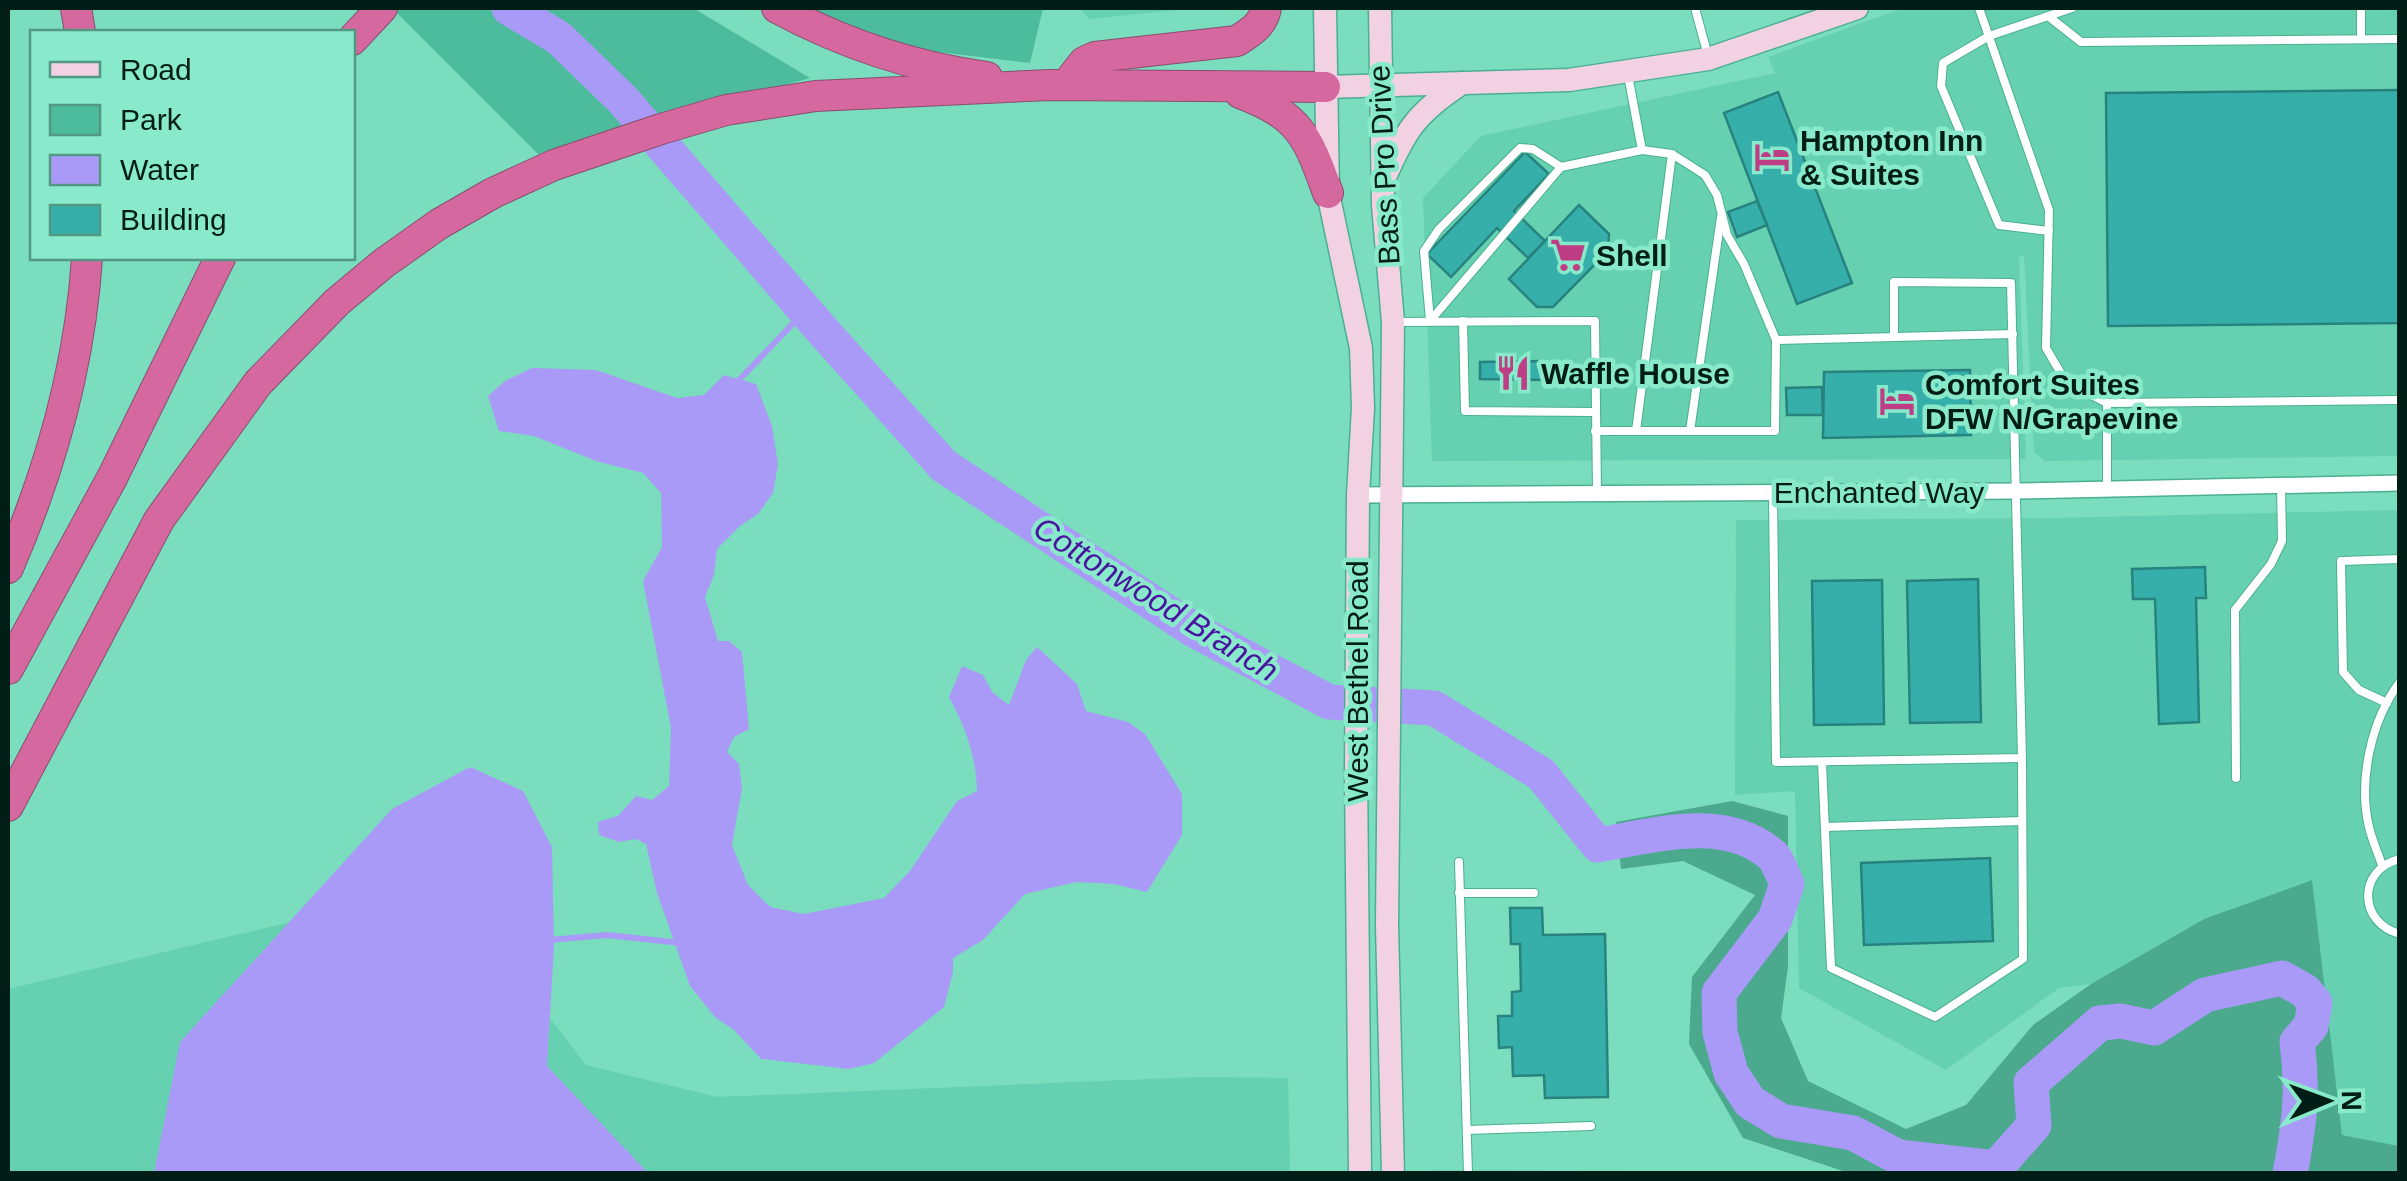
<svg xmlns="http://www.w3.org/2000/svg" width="2407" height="1181" font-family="Arial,sans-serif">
<rect width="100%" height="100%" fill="#7addbd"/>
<g fill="#65d1b0">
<path d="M1080 8H1196L1089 19Z"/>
<path d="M1903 8H2399V456L2045 461 2034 452 2024 256 2019 257 2026 459 1432 461 1423 198 1481 136 1775 73 1768 57Z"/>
<path d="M2399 510V1146L2342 1135 2311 880 2204 919 2091 984 2059 988 1946 1070 1799 988 1795 791 1735 795 1736 520 2054 518Z"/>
<path d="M447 885 586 1065 717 1097 1198 1077 1288 1078 1290 1173H8V989Z"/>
<path d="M1433 1170 1819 1172V1173L1434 1174Z"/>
</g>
<g fill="#4dbc9c">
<path d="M392 8H693L810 78 538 154Z"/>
<path d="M807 8H1043L1030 63 895 47Z"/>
</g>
<path fill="#4baa8d" d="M1732 801 1788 816V967L1781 1018 1808 1081 1906 1129 1966 1105 2033 1025 2091 984 2204 919 2312 880 2342 1135 2399 1146V1173H1869L1846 1172 1743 1138 1689 1044 1692 977 1755 895 1683 861 1621 869 1616 822Z"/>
<g fill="#aa9af8">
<path d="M532 368 596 370 677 398 704 395 724 375 756 384 772 426 778 464 773 493 758 514 740 526 717 549 714 575 705 597 718 641H729L742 652 749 729 734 737 727 752 739 764 742 788 732 845 748 885 770 907 804 914 884 898 910 871 957 801 977 791C976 755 966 729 949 697L962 666 983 675 992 692 1009 705 1026 660 1037 647 1077 684 1086 711 1128 722 1145 734 1182 794V835L1147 892 1114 884 1076 882 1025 894 983 940 953 958V972L944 1007 874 1063 849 1069 761 1059 734 1030 715 1017 690 986 657 893 646 844 636 839 619 842 599 835 598 822 618 816 636 796 652 800 669 786 671 728 643 581 662 547 661 493 643 473 596 461 534 436 499 431 488 396 505 381Z"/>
<path d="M470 767 523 791 552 847 554 947 547 1066 648 1173H154L180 1042 392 809Z"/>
</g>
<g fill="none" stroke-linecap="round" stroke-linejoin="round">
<g stroke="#aa9af8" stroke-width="6">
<path d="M738 386 740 379 805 311"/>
<path d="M549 940 607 935 681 943"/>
</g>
<path stroke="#aa9af8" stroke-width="35" d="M509 8 559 38 623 100 822 330 944 466 1194 630 1329 702 1434 708 1541 774 1598 845C1654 836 1725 813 1773 856 1779 863 1783 876 1787 884L1775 919 1719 993 1720 1032 1731 1073 1750 1102 1781 1121 1853 1133 1898 1157 1996 1168 2034 1125 2031 1083 2100 1023 2121 1021 2154 1028 2205 995 2282 978 2305 991 2315 1003 2311 1026 2297 1042C2304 1091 2299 1126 2290 1174"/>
</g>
<g fill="#36afaa" stroke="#28837f" stroke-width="2.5">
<path d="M2400 90V323L2108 326 2106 93Z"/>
<path d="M1778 92 1852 283 1797 304 1724 113Z"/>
<path d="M1525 152 1549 174 1514 211 1545 241 1528 258 1497 228 1451 277 1427 254Z"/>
<path d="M1757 201 1767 225 1737 237 1728 212Z"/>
<path d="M1579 205 1609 234 1608 251 1553 307H1537L1509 279Z"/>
<path d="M1545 361 1546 380 1480 379V362Z"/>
<path d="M1545 367H1559V380H1546Z"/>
<path d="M1970 370 1971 435 1823 438 1824 372Z"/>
<path d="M1822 387 1823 415H1787L1786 388Z"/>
<path d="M2205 567 2206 598H2196L2199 722 2159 724 2155 599H2133L2132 569Z"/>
<path d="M1978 579 1981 722 1910 723 1907 581Z"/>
<path d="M1882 580 1884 724 1814 725 1812 581Z"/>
<path d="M1990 858 1993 941 1864 945 1861 863Z"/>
<path d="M1510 908H1542L1543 935 1605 934 1608 1097 1545 1098 1544 1075 1513 1076 1512 1047 1499 1048 1498 1016H1512V992L1521 991 1520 944H1511Z"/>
</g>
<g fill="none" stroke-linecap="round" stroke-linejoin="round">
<defs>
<g id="lane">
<path d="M1695 8 1708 56"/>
<path d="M1979 8 2049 210 2046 348 2066 382 2107 403V489"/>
<path d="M2361 8V39"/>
<path d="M2048 16 2081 42 2400 39"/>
<path d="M1642 150 1672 154"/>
<path d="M2049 231 1999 225 1941 86 1943 63 1989 36 2072 8"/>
<path d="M1430 321 1424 251 1439 229 1520 148 1533 149 1561 167 1642 150 1628 75"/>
<path d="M1430 321 1561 167"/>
<path d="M1463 321 1465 411 1595 412"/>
<path d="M1397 322 1595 321 1597 493"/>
<path d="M2107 403 2400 400"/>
<path d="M1595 431H1775L1776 340 2013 334"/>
<path d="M1636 431 1672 154 1705 175 1717 195 1727 235 1744 264 1776 340"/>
<path d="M1690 431 1721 217"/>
<path d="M1773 493 1776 762 2022 758 2011 283 1894 282V337"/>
<path d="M2387 703 2359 690 2343 672 2341 561 2400 559"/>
<path d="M1822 762 1831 968 1935 1017 2023 959 2022 758"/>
<path d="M2236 778 2235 610 2271 564 2282 541 2281 485"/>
<path d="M1825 827 2022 821"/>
<path d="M2400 859C2357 869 2358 923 2400 934"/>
<path d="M1459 862 1468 1174"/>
<path d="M2382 865C2378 853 2372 840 2369 827 2358 781 2371 720 2400 682"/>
<path d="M1459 893H1534"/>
<path d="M1467 1130 1591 1126"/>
</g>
<path id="street" d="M1358 495 2017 491 2400 483"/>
<g id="secondary">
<path d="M1325 8 1328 193 1361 348 1363 408 1358 495 1356 774 1360 1174"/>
<path d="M1380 8 1383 205 1393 322 1387 925 1393 1174"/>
<path d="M1325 87 1569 80 1708 59 1857 8"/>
<path d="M1384 179C1407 129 1415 114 1462 83"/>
</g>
<g id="highway">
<path d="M76 8 80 32"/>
<path d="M777 8C842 43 913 67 987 77"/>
<path d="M352 40 382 8"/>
<path d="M1066 85 1084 62 1095 57 1237 41C1251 32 1263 25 1266 8"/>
<path d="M1240 93C1300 116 1307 135 1328 193"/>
<path d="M8 568C50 471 80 364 87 258"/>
<path d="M8 669 112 478 220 258"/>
<path d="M8 806 159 520 258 383 337 302 384 263 439 224 493 193 554 165 661 129 726 110 816 96 1050 85 1325 87"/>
</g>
</defs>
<use href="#lane" stroke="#4baf92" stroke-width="10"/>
<use href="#street" stroke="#4baf92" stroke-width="18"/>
<use href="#secondary" stroke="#4baf92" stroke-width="25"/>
<use href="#highway" stroke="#8a4e6f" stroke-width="32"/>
<use href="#lane" stroke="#fff" stroke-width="8"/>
<use href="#street" stroke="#fff" stroke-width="15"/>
<use href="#secondary" stroke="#f2d2e2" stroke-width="22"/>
<use href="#highway" stroke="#d5689f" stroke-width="30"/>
</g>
<defs>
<symbol id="hotel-bare" viewBox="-9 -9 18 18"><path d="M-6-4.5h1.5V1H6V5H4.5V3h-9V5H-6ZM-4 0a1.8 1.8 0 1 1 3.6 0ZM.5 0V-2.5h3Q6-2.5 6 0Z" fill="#bf3d84" stroke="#88eaca" stroke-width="2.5" paint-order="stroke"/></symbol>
<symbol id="supermarket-bare" viewBox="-9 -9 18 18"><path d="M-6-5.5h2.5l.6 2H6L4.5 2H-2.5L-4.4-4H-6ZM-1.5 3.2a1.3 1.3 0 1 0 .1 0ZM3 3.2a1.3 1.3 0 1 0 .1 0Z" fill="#bf3d84" stroke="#88eaca" stroke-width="2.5" paint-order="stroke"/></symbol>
<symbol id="restaurant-bare" viewBox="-9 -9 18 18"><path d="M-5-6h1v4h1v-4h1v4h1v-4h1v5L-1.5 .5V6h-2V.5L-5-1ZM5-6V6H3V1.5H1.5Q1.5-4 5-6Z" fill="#bf3d84" stroke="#88eaca" stroke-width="2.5" paint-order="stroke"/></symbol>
</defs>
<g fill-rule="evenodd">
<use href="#hotel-bare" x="1747" y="132" width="50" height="50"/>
<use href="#supermarket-bare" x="1543" y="230" width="50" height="50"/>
<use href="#restaurant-bare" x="1488" y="348" width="50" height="50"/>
<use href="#hotel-bare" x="1872" y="376" width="50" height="50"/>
</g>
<g text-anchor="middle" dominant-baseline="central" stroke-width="9" stroke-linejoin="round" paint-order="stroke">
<g font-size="30" font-weight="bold" fill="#001e15" stroke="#88eaca" text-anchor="start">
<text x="1800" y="140">Hampton Inn<tspan x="1800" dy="34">&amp; Suites</tspan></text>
<text x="1596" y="255">Shell</text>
<text x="1541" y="373">Waffle House</text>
<text x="1925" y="384">Comfort Suites<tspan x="1925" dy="34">DFW N/Grapevine</tspan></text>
</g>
<g font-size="30" fill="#001e15" stroke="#88eaca">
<text transform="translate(1384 165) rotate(-93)">Bass Pro Drive</text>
<text x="1879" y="492">Enchanted Way</text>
<text transform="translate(1357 681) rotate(-90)">West Bethel Road</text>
</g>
<g font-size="32" font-style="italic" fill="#49129f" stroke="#88eaca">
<text transform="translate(1156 599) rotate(32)">Cottonwood Branch</text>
</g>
</g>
<rect width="2407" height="1181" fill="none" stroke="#001e15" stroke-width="20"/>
<rect x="30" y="30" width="325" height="230" fill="#88eaca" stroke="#529882" stroke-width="2.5"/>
<rect x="50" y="62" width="50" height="15" fill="#f2d2e2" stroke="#529882" stroke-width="2.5"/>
<text x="120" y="80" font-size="30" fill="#001e15">Road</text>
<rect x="50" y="105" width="50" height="30" fill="#4dbc9c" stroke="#529882" stroke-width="2.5"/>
<text x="120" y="130" font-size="30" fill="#001e15">Park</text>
<rect x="50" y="155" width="50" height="30" fill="#aa9af8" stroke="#529882" stroke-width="2.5"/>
<text x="120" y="180" font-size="30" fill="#001e15">Water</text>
<rect x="50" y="205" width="50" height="30" fill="#36afaa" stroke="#529882" stroke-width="2.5"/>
<text x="120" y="230" font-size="30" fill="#001e15">Building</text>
<g transform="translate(2327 1101) rotate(89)" stroke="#88eaca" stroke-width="8" paint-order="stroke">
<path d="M0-8L18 38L0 25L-18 38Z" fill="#001e15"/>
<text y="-15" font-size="28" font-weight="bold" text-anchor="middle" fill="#001e15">N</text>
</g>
</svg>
